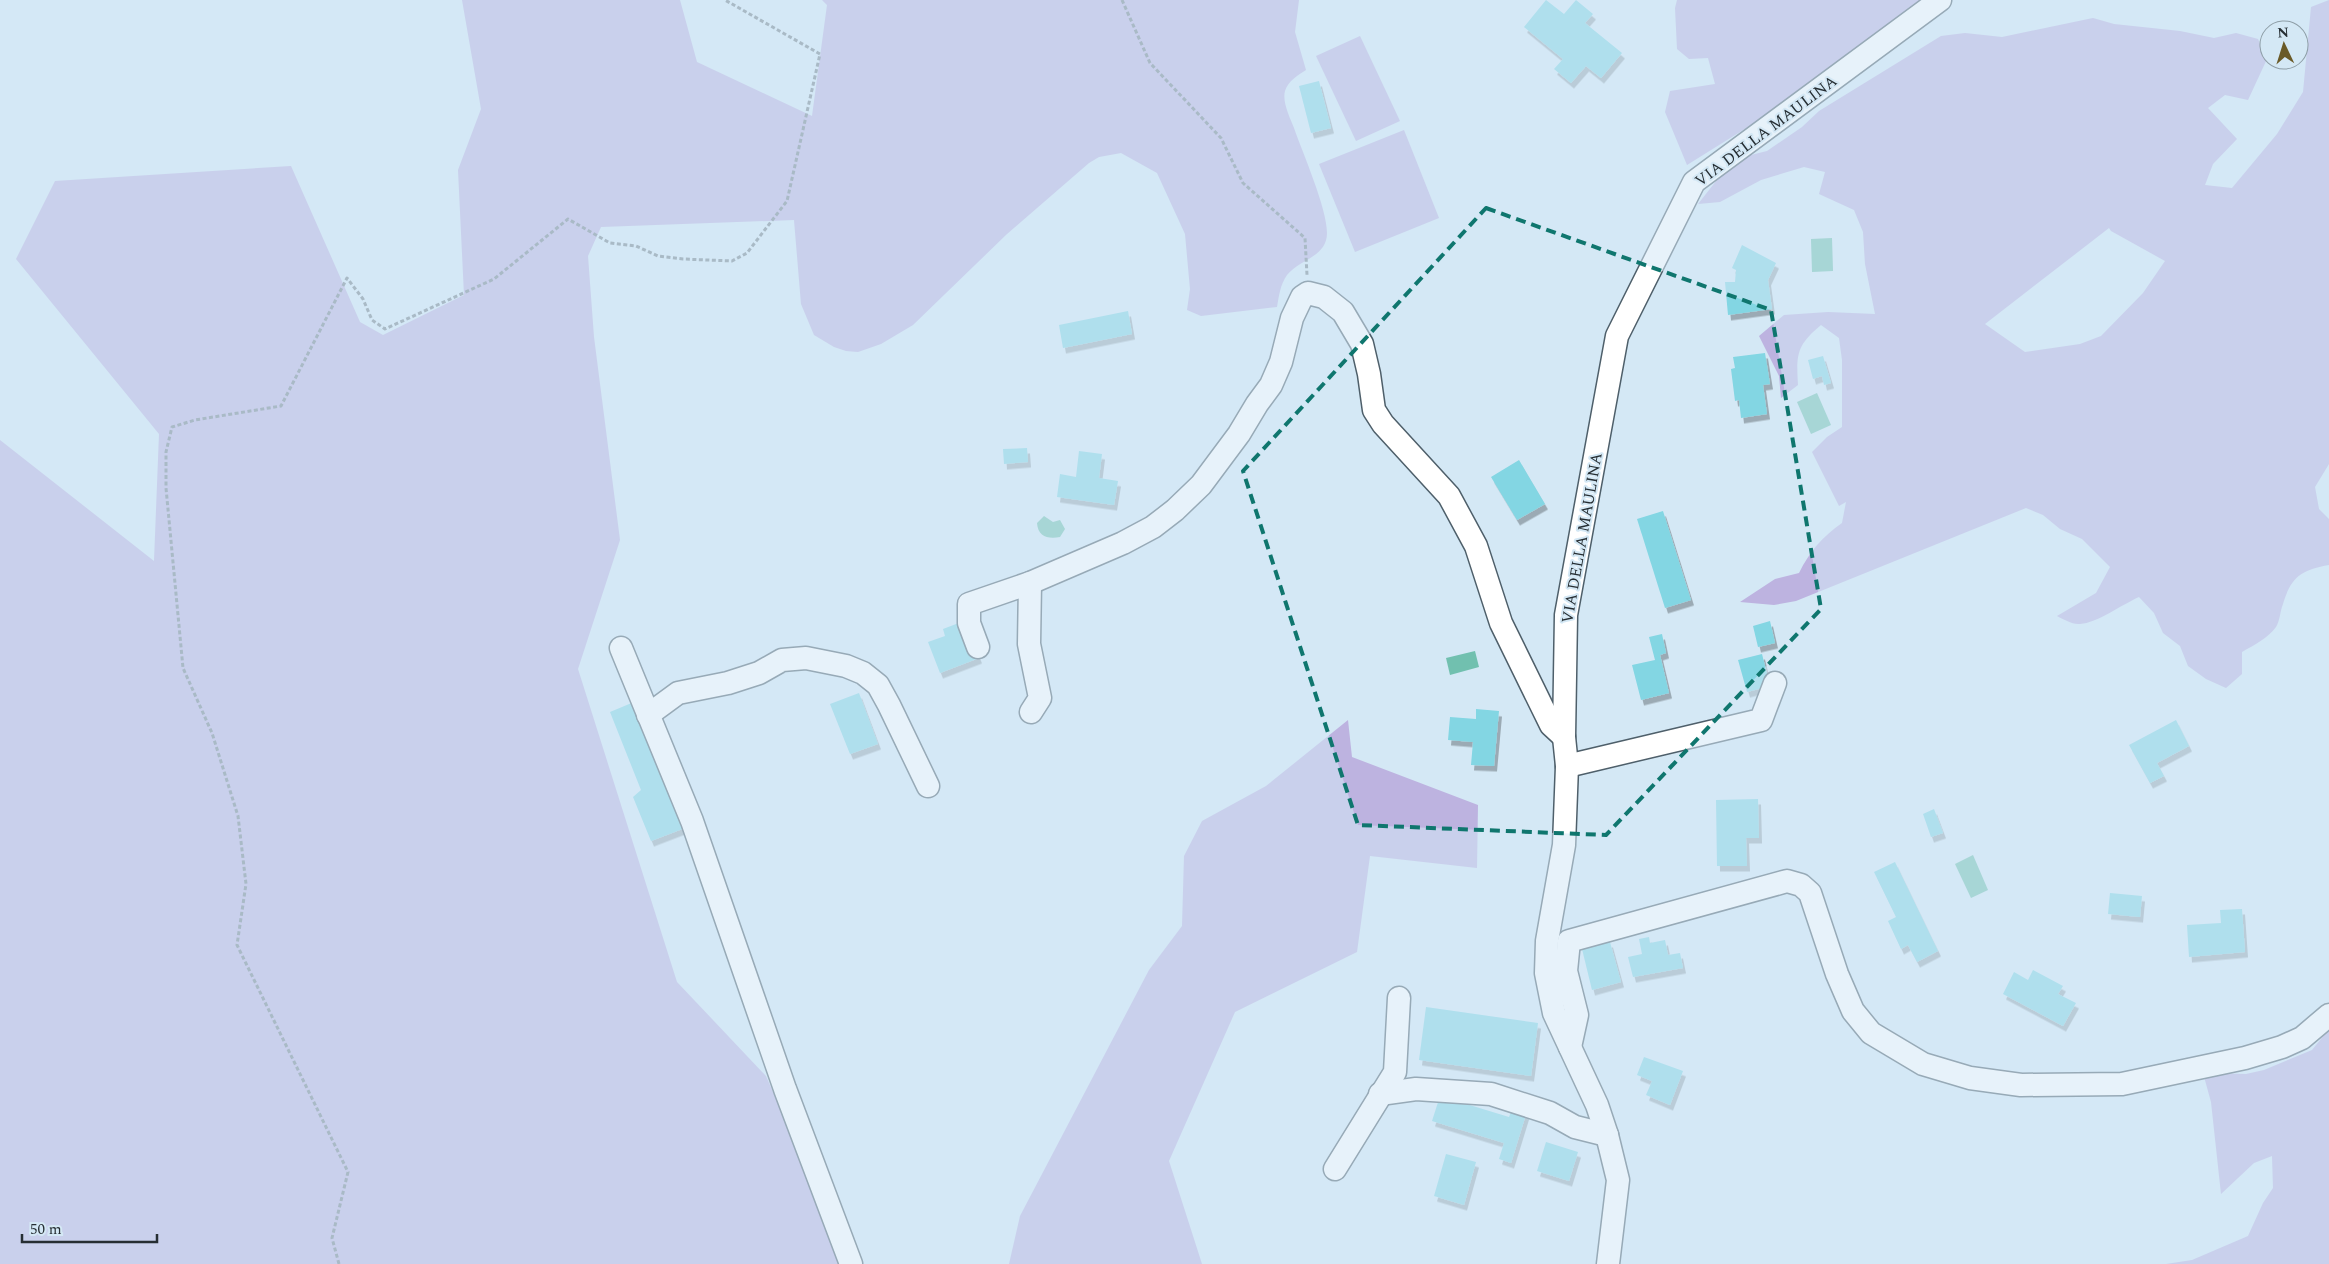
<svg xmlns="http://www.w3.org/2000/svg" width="2329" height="1264" font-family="Spectral,serif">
<defs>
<filter id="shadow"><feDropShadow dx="3" dy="5.5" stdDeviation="0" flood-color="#0004"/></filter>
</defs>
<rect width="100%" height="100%" fill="#d4e8f5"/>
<g fill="#bdb3e0" fill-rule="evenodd">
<path d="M462 0H680L697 62 812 116 827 5 822 0H1299L1295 32 1306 70C1298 75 1288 81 1285 91 1282 102 1290 118 1294 128 1303 154 1327 208 1327 233 1327 257 1300 259 1287 275 1280 285 1279 296 1277 307L1201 316 1187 310 1190 289 1185 234 1157 173 1121 153 1099 157 1089 163 1007 234 913 325 881 344 858 352 846 351 834 347 814 335 801 304 794 220 601 227 588 256 594 337 620 540 578 669 677 982 766 1076 848 1264H0V440L154 561 159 434 16 259 55 181 291 166 360 322 383 335 464 295 458 170 481 109Z"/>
<path d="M1677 0H1940L1932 12 1687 165 1665 112 1670 91 1715 84 1708 58 1689 59 1677 49 1675 8Z"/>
<path d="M2329 0V464L2315 487 2319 509 2329 519V565C2301 570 2291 577 2283 604 2280 611 2280 621 2276 627 2268 638 2254 645 2242 652V674L2226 688 2206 679 2188 666 2180 646 2163 633 2154 613 2139 597C2121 605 2097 623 2080 624 2073 625 2063 619 2057 616L2096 593 2110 567 2082 539 2060 529 2043 515 2026 508 1796 601 1774 605 1740 602 1775 579 1799 573C1810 551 1822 537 1842 523L1846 502 1839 506 1812 452 1827 437 1842 427V360L1839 338 1821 325C1797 345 1796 354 1798 385L1781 398 1779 376 1759 336 1784 315 1828 312 1875 314 1865 264 1863 232 1854 210 1819 194 1825 172 1804 167 1761 180 1720 202 1698 204 1724 171 1743 157 1767 151 1802 127 1819 111 1941 36 1965 33 2002 37 2093 18 2114 24 2180 31 2214 38 2236 33 2258 39 2267 59 2248 100 2225 95 2208 108 2237 139 2213 164 2205 185 2232 188 2277 134 2303 92 2311 7ZM2109 228 2111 231 2165 261 2143 293 2101 336 2080 344 2025 352 1985 324Z"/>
<path d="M1360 36 1400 121 1356 141 1316 56Z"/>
<path d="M1404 130 1439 218 1355 252 1319 164Z"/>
<path d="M1348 720 1352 757 1478 805 1477 868 1370 856 1357 952 1235 1012 1169 1161 1202 1264H1009L1020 1216 1149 970 1182 926 1184 856 1202 821 1266 786Z"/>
<path d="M2329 1029V1264H2166L2192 1260 2248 1236 2263 1203 2273 1188 2272 1156 2254 1163 2221 1194 2211 1102 2203 1073 2246 1074 2264 1070 2312 1050Z"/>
</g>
<g fill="#71c0af">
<path d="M1832 238 1833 271 1812 272 1811 239Z"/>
<path d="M1817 393 1831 425 1811 434 1797 402Z"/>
<path d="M1044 516 1053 522 1060 520 1065 529 1060 537C1048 539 1038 537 1037 523Z"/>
<path d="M1475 651 1479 667 1450 675 1446 658Z"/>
<path d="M1973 855 1988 890 1971 898 1955 864Z"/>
</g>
<g fill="#83d6e3" filter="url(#shadow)">
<path d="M1546 0 1564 14 1576 0 1593 14 1585 23 1622 53 1601 78 1586 66 1571 83 1554 69 1563 59 1524 27Z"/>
<path d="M1319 81 1331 128 1311 133 1299 86Z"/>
<path d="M1742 245 1776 263 1768 280 1772 309 1728 315 1725 282H1735L1736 270 1732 268Z"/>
<path d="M1128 311 1132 334 1063 348 1059 325Z"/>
<path d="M1765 353 1770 384 1763 385 1767 414 1741 418 1739 400 1735 401 1731 369 1735 368 1733 357Z"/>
<path d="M1823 356 1831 383 1824 385 1822 376 1813 379 1808 360Z"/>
<path d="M1027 448 1028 462 1004 464 1003 449Z"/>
<path d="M1079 451 1102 454 1099 478 1118 481 1114 505 1057 497 1060 474 1076 477Z"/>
<path d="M1519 460 1545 504 1517 520 1491 477Z"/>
<path d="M1663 511 1691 600 1665 608 1637 519Z"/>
<path d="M964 621 979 658 940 673 928 642 945 636 943 629Z"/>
<path d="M1770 621 1775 643 1758 647 1753 626Z"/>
<path d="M1662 634 1666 653 1660 655 1669 693 1641 700 1632 665 1655 660 1649 637Z"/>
<path d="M1762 654 1770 686 1747 692 1738 660Z"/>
<path d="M859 693 878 744 850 754 830 704Z"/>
<path d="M634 702 685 828 651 841 633 797 641 790 610 712Z"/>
<path d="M1476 709 1499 711 1494 766 1471 765 1473 742 1448 740 1450 717 1476 719Z"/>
<path d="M2176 720 2189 746 2157 763 2164 776 2150 783 2129 745Z"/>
<path d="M1758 799 1759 838H1746L1747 866H1717L1716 800Z"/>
<path d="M1934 809 1943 833 1931 837 1923 814Z"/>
<path d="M1895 862 1938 951 1917 962 1908 945 1901 949 1888 921 1896 917 1874 872Z"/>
<path d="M2110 893 2142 896 2140 917 2108 914Z"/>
<path d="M2242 909 2245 952 2189 957 2187 925 2221 923 2220 910Z"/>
<path d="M1649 937 1650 943 1665 940 1668 955 1680 953 1683 968 1633 977 1628 957 1642 954 1639 939Z"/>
<path d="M1610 942 1621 982 1592 990 1582 949Z"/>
<path d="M2033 970 2063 986 2058 994 2076 1003 2063 1026 2003 994 2014 972 2028 980Z"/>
<path d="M1426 1007 1538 1023 1531 1076 1419 1060Z"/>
<path d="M1644 1057 1683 1071 1670 1105 1646 1095 1652 1081 1637 1075Z"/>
<path d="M1440 1096 1509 1117 1513 1107 1527 1111 1511 1163 1499 1159 1504 1143 1432 1121Z"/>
<path d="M1546 1142 1578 1152 1569 1181 1537 1171Z"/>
<path d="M1446 1154 1476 1162 1464 1205 1434 1196Z"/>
</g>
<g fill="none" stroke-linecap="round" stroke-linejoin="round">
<defs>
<g id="minor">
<path d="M1030 583 1029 644 1040 698 1031 712"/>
<path d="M978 647 969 623V604L1030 583 1123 543 1153 527 1175 510 1201 485 1239 434 1257 404 1271 385 1281 362 1292 318 1302 297 1308 293 1324 297 1343 312 1362 344 1369 374 1374 410 1383 424 1449 496 1476 546 1501 623 1551 725 1564 737"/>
<path d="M621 648 692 821 785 1089 851 1264"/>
<path d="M648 715 678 693 728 683 759 673 782 660 806 658 846 666 863 673 878 685 889 705 928 786"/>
<path d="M1567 766 1761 720 1775 683"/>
<path d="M1570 1047 1577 1015 1566 971 1569 941 1787 881 1801 885 1810 893 1837 974 1853 1011 1871 1033 1923 1064 1970 1078 2021 1085 2122 1084 2245 1058 2282 1047 2302 1038 2329 1015"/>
<path d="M1380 1094 1416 1089 1491 1094 1550 1113 1575 1127 1607 1135"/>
<path d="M1335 1169 1395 1072 1399 998"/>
<path d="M1608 1264 1618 1180 1607 1135 1597 1105 1554 1013 1546 973 1547 941 1564 845 1567 766 1564 737 1566 615 1617 336 1694 182 1940 0"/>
</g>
</defs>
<use href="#minor" stroke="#4e5f6a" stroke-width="25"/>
<g stroke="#76838c" stroke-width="3" stroke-dasharray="4 2.5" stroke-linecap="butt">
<path d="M1122 0 1150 63 1221 138 1243 183 1305 238 1307 275"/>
<path d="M339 1264 332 1238 348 1172 237 945 246 884 238 816 212 733 183 668 166 488V452L172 427 195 420 281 406 347 278 363 299 372 320 385 329 494 279 568 219 610 243 636 246 658 256 683 259 732 261 747 253 787 201 820 54 725 0"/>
</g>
<use href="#minor" stroke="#fff" stroke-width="22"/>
</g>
<path d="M0 0H2329V1264H0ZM1486 208 1771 310 1821 609 1606 835 1358 825 1243 471Z" fill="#d4e8f5" fill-opacity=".55" fill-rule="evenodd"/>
<path fill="none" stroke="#0f766e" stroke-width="4" stroke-dasharray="10 6" stroke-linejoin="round" d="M1486 208 1771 310 1821 609 1606 835 1358 825 1243 471Z"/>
<g text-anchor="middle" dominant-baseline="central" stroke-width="4" stroke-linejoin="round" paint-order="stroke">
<g font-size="16" fill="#262e33" stroke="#d4e8f5">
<text transform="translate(1766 131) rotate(-37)">VIA DELLA MAULINA</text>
<text transform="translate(1582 538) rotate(-80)">VIA DELLA MAULINA</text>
</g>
</g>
<g transform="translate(2284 45) rotate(356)"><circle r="24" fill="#d4e8f5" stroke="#8e9ea7"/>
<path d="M0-4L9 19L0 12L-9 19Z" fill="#6a5a27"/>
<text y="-8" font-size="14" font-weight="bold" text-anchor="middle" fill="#262e33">N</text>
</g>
<path d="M22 1234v8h135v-8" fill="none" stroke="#262e33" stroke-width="2.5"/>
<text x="30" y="1234" font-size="15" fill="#262e33" stroke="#d4e8f5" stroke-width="4" paint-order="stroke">50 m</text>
</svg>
